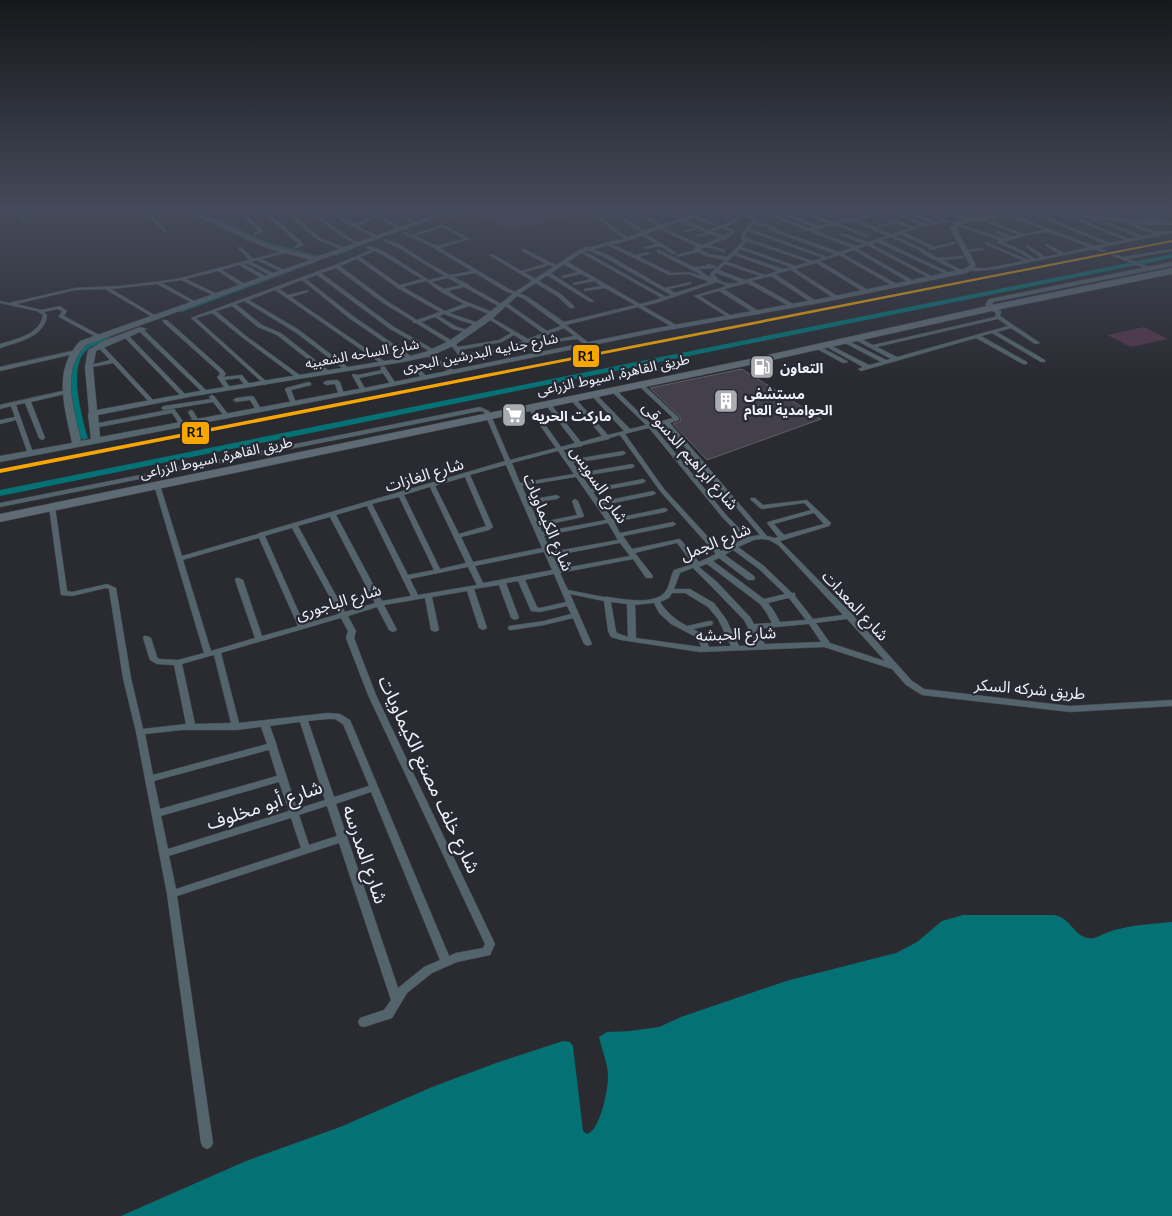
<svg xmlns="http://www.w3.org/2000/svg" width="1172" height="1216" font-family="Lato,'Noto Sans Arabic',sans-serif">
<rect width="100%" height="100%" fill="#2a2b31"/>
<g fill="#513649">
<path d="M513 209H558L573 216 509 230 481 216Z"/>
<path d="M1144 327 1168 339 1131 347 1107 335Z"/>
</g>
<path fill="#047174" d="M963 915H1054C1071 918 1074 936 1088 938 1095 940 1100 935 1106 933 1127 925 1150 924 1172 922V1216H121L246 1161 340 1127 432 1087 496 1063 563 1041 570 1042 573 1046 583 1131 587 1134C600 1131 608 1090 608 1077 608 1064 602 1050 599 1037L607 1032 630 1031 659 1027 681 1017 786 981 896 953 917 942 942 921Z"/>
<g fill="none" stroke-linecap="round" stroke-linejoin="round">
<g fill="#047174" fill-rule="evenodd">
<path d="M190 209H196L264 241 321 257 318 259 260 243Z"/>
<path d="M348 248 353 249 336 256 331 255Z"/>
<path d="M1172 254V258L0 496V490Z"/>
<path d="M311 261 316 262 182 312 177 311Z"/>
<path d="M106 336 111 337C103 343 91 344 84 353 69 370 82 418 88 438L84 440 80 438C74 416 61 370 78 351 85 343 96 339 106 336Z"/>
</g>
</g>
<path fill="#433f4b" stroke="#5f5f64" d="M742 369 821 419 707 460 673 424 681 421 680 417 650 388Z"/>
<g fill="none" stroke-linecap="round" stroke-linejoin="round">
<defs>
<g id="street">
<path d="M9 209H20L24 221H22L17 210 0 213V211Z"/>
<path d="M142 209H146L166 230V232H164Z"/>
<path d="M235 209H239L262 230V232L254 235V233L258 231Z"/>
<path d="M259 209H263L303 243V245L297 248H295V246L299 244Z"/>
<path d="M281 209H286L320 238 347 249 344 250 318 240Z"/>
<path d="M306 209H311L343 234 361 244 358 245 341 236Z"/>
<path d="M327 209H332L334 211 349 209 336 213 347 221 354 224 375 215 376 213 372 209H376L380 213 379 216 403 228 400 229 377 217 357 226 379 237 376 238 345 223Z"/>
<path d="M387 209H392L418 223 415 224Z"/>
<path d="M586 209H591L593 211 617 209 595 213 600 217 632 211 628 209H633L663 225 662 227 701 245 721 238 711 234 697 237V235L707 233 698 229 684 232V230L694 228 680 222 681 220 659 209 668 211 682 209 671 212 685 219V221L709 230 732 221 712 213V211L734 219 745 211 747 212 745 214 756 217 755 221 775 227 776 228 774 229 839 252 852 248 809 231H806L805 230 776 218 745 209C767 209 789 220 809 228L814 227 771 209H777L818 226 829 224 794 209H800L832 222 844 220 830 214 831 212 848 220 872 214 861 209H867L914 227 921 225 885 209H891L925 224 930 223 899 209H905L935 222 944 221 916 209H922L951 222 929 225 904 232 934 247 954 242H955V244L930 250 928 249 930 248 900 234 894 236 921 248 938 258 964 256V257L962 258 942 260 965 272 961 273 923 254 919 250 890 237 881 240 952 274 948 275 877 242 871 244 935 278 931 279 867 245 858 249 914 281V283H910L854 250 843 254 897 284V286H893L839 255 820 261 868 290V292H864L816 263 795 269 839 297V299H835L791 270 775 274 816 301V303H812L771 276 752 281 795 305V307H791L747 283 724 289 760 312V314H756L719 291 700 296 733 317V318L731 319 694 296 727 286 717 282 656 303 643 306 678 326V328H674L638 307 566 325 589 343V345H585L577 339 554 342V340L574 336 564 328 510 350 462 358 460 357 450 344 416 323H413V321L383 303 336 268 321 273 394 327 438 352 433 353 390 329 317 275 306 279 353 316 415 359 410 360 349 318 302 280 279 289 288 295 308 290V292L291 297 387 363 382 364 275 290 249 300 299 330 349 368V370H345L295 332 244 301 236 304 262 325 281 333 329 371V373H325L277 335 258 327 232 306 216 311 246 336 301 376V378H297L243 338 212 313 196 318 267 382V384L265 385 191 318 335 265 371 250 367 248V246H368L377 248 378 249 385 252 429 280 445 276C424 265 405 250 384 241L383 240 385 239 401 245 428 263 450 275 472 271 429 245 402 233 404 232 411 235 443 225 470 239 440 248 509 289 528 297 564 322 635 305 605 288 584 291V289L601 286 594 281 573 285V283L591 279 581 274 562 278V276L577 272 562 263V261H566L640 304 662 298 580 252V250H582L666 297 671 295 604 257 585 249V247H587L608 255 665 288 691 282V284L669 289 675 293 710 282 688 274 669 275 605 244V242H607L635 255 649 252V254L639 257 672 273 688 272 702 276 698 273 657 252V250H659L694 267 707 266 706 265 708 264 716 266V268H714L698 269 706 275 711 277 710 274 725 260 706 256 698 252 677 257V255L695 250 694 248 697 247 658 228 659 226 635 213 603 219 629 239 626 240ZM876 215 893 222 878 225V227L897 223 910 228 891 234 858 220ZM743 216 753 219 741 236 743 241 727 257 709 254 699 249 706 247 725 252V250L710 245 726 239 735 232V230L725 227 736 222ZM853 221 887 236 868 242 841 233V235L864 244 856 246 813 230 835 225 866 237H868V235L839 224ZM753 223 769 228V230L835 254 827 257 750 229ZM443 227 464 239 437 246 415 236ZM721 228 731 231 725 236 712 232ZM748 231 823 258 813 261 746 238 745 236ZM747 241 808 262 796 266 742 247ZM740 249 791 267 783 269 736 253ZM375 251 381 254 422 279 400 285 360 257ZM734 255 778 271 765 275 727 262ZM357 259 399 289 440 312 417 320 387 301 340 266ZM725 264 760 276 745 280 719 270ZM475 273 505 291 524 299 561 326 547 331 507 303H503V305L468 285V284L453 277ZM717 273 740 282C730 285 721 284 714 275ZM448 278 461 285 444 289 432 282ZM426 281 441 292 464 304 445 311 403 287ZM464 287 500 307H504V305L543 333 528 339 489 316 487 317V318L511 333 499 340 458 347 454 342 421 322 435 317 453 329 469 333 471 332V331L457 327 439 316 444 314 462 321 480 326 482 325V324L449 313 469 306 491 315H495V313L462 300 448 291ZM514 335 523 341 507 348 463 354 460 350 502 342Z"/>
<path d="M693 209H698L708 214 705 215Z"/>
<path d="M812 209H817L831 216 828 217Z"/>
<path d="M838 209H847L845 210Z"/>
<path d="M939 209H945L966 218 963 219Z"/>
<path d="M961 209H966L979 216 976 217Z"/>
<path d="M990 209H996L1094 246 1105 244 1023 210 1026 209 1110 243 1125 240 1054 211 1057 210 1129 239 1138 237 1082 215 1085 214 1143 236 1156 234 1142 230 1123 221 1122 220 1124 219C1141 226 1153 234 1172 231V233L1099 248 1123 257 1172 249V251L1127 259 1150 267V268L1148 269 1094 249 997 269 977 271 964 270V269L966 268H987L1024 261 985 244V242H986L1028 260H1031L1021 253 996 242 1000 240 955 225V223L1004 239 1007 238 996 233V231C1007 232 1006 239 1019 235L979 219V217H981L1023 234 1044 230ZM1048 232 1089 247 1064 253 1047 244 1045 245 1046 246 1059 254 1045 257 1028 245H1026V247L1041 258 1035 259 1023 251 1002 242 1028 235Z"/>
<path d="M1095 209H1101L1123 218 1120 219Z"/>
<path d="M1123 209H1129L1167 223 1164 224Z"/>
<path d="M1148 209H1154L1172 216V218Z"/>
<path d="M694 216H696L716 224 713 225 694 218Z"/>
<path d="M622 218H624L647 232V234H645L677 253 673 254 660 246 644 249V247L657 244 641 235V233H643L622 220Z"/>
<path d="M239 247H241L253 259 285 251V253L261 259 286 271 282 272 257 260 251 262 275 274V276H271L247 263 244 264 267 277V279H263L239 265 222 270 245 284V286H241L218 271 186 279 217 294V296H215L181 280 162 283 196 302V303L194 304 157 284 111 289 156 316V317L154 318 105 289 75 290 16 304 42 310 60 306 67 311 64 316 101 336 96 337 59 317V316L62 311 57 309 44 312 47 315C45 337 18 342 0 348V344C15 339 40 335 43 315L37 311 0 303V301L9 303 75 288 120 286 177 279 249 260 239 249Z"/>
<path d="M982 248H983V250L965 252 963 251Z"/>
<path d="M522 249H524L558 266V267L556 268 550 265 524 272 561 294 574 306V308H570L557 296 489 255 493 254 521 271 546 264 522 251Z"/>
<path d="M545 272H549L594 301 590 302 545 274Z"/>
<path d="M989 307H993L1001 311 1000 316 1040 343 1035 344 1011 328 997 332 1045 360V362H1041L992 333 981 336 1027 362V364H1023L976 338 861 371 858 369 863 367 823 345 828 344 869 365 881 362 843 342V340H847L886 360 891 359 852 338 857 337 873 345 995 317 996 313 989 309ZM998 319 1008 326 897 357 877 347Z"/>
<path d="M163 320H167L223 370 226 374 223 377 242 375 251 386 250 387H246L239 378 225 380 231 389 226 390 217 377 220 374 219 372 163 322Z"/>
<path d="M139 329H143L207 391V393H203L139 331Z"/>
<path d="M123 334H127L186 395V397H182L123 336Z"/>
<path d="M98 345H102L154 401V403H150L113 363 87 368V366L110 360 98 347Z"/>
<path d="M817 345 847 361 848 362 843 363 815 348 814 347Z"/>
<path d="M72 351 75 353 74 354 0 371V367Z"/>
<path d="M428 352 453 370V372H449L426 355 425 354Z"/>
<path d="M415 365 417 366 426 376V378H422L413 368 412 367Z"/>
<path d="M383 366 385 367 396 384 395 385H391L383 373 359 378 366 390 363 392 361 391 352 375 353 374 358 375 382 370 380 368Z"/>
<path d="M337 380 340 382 344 394 343 395H339L335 384 326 385 323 383 326 381Z"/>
<path d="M309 382 311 383V385L291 390 296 403 293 405 291 404 285 389 286 388Z"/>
<path d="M640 382 642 383 679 418V420L670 423 767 536 775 538 778 537 767 523 768 522 811 510 804 503 762 509 760 508 751 500 750 499 751 498H755L763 505 807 500 830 522 831 523 829 526 780 541 852 614 912 681 924 689 1070 706 1172 700V706L1070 712 922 695 906 685 892 669 824 647 700 652 621 640 611 637 608 631 604 601 570 594 592 644 588 646 584 644 573 618 544 625 512 630H509L508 628 509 626 544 621 571 614 567 606 540 612 531 611 518 581 506 583 519 618 515 620 511 618 499 585 474 589 487 628 483 630 479 628 467 591 432 597 439 630 435 632 431 630 425 598 384 605 397 630 393 632 389 630 377 607 348 616 356 631 354 638 376 695 495 944 490 955 457 962 432 973 407 993 392 1018 364 1027 360 1026 358 1022 360 1018 384 1010 391 1000 339 843 177 896 213 1143 211 1147 207 1149 203 1147 201 1143 167 894 136 732 123 678 109 589 106 588 72 596 61 595 49 507 52 505 55 507 67 591 72 592 107 584 116 588 131 678 143 729 186 724 174 665 157 664 150 660 143 638 144 636H147L151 638 157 657 159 659 178 660 204 653 154 485 155 484 157 483 160 485 182 556 258 534 259 533 263 532 505 461 484 412 480 411 0 507V503L480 407 489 411 510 460 556 448 527 407 528 406H532L561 447 575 443 545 404V402H549L581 442 602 436 570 399V397H574L608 435 624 431 591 395V393H595L630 429 646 425 611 391V389H615L651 424 673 418 638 385V383ZM665 424 760 535 748 537 727 516 654 427ZM649 428 723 518 743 539 721 551 664 489 625 434ZM620 435 660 491 716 554 699 562 681 540 679 539 632 549 623 536 673 526 676 524 673 522 620 533 614 522 665 512 668 510 665 508 612 519 603 505 653 495 656 493 653 491 600 502 593 492 643 483 646 481 643 479 591 489 582 476 632 468 635 466 632 464 580 473 573 463 623 455 626 453 623 451 570 460 563 450 582 446 583 445 609 439 610 438ZM558 451 574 474 520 483 512 463ZM506 465 542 548 473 562 461 537 489 530 493 527 470 475ZM465 477 486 526 459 534 435 486ZM576 477 606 520 542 532 540 526 583 517 584 516 578 501 575 499 572 501 577 515 538 523 530 503 557 499 560 497 557 495 528 500 522 486ZM430 487 466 563 440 569 404 495ZM399 497 434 570 408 575 372 504ZM367 506 411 596 382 601 336 515ZM814 513 824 524 784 535 774 524ZM330 517 375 603 345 612 298 526ZM608 523 618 540 551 552 544 536ZM292 528 339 614 304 624 265 536ZM259 538 298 626 262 636 243 580 239 578H236L235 580 255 638 211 651 183 560ZM762 539 769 540 778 545 843 615 813 619 795 596V593H792L764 566 738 547 754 540ZM620 543 630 556 559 569 553 556ZM677 543 693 564 674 570C670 577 670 586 665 592 656 604 628 600 615 598 610 598 609 596 604 597L568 590 560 573 633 559 646 578H652L653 576 635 553ZM733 550 759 569 785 594 764 599 713 561 719 558 748 580H754L755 578 754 576 725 555ZM544 552 552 570 483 583 475 566ZM707 564 760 604 766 612 772 623 754 624 750 617 717 582 699 567ZM468 567 477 585 418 595 410 579ZM693 568 711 586 744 620 757 645 739 646 726 619 714 603 690 589H674L680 573ZM554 574 566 602 540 608 537 607 525 580ZM672 593H685L708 607 718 619 731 646 709 647 704 635 693 629 712 625 713 623 712 621H709L687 626C676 620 667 613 660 602L669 598ZM789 598 806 620 780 622 774 611 768 603ZM611 602 627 604 628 637 617 633 616 631ZM654 603 659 613 671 624 698 638 701 647 636 638 635 605ZM341 618 348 631 346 638 368 695 485 944 483 948 456 953 449 956 350 720 340 714 328 713 239 723 221 653ZM847 619 885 661 830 643 816 623ZM809 624 821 642 765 644 756 629ZM214 655 231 723 195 724 182 664ZM328 719H335L343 724 369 786 334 797 308 721ZM300 722 325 800 297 809 277 747V746L270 726ZM261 727 267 744 153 775 145 734 181 730H236ZM269 750 277 776 160 809 154 781ZM279 782 289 811 168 849 161 816ZM371 792 440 960 424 967 398 988 336 804ZM327 806 337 836 309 845 299 815ZM291 818 301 848 176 889 169 856Z"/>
<path d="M67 390 70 392 69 393 31 402 45 438 44 439 42 440 39 438 25 403 16 405 33 453 30 455 28 454 16 420 0 424V420L15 417 11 406 0 409V405Z"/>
<path d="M212 395 214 396 228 414V416H224L213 402 164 410 161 408 164 406 211 399 209 397Z"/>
<path d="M252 396 254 397 261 409 260 410H256L250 400 236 402 233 400 236 398Z"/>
<path d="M173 409 175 410 184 423V425H180L172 413 94 428 91 426 94 424Z"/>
<path d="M191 410 193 411 199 421 198 422H194L193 421 188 412Z"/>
</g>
<g id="secondary">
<path d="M182 209H190L268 245 316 257 451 209H460L86 345C60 371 74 410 81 441L91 439 88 414 89 412 85 367 88 350 103 341 140 327 147 329 96 351 93 367 97 410 194 392 403 358 425 352 449 341 486 315 515 292 579 250 629 237 660 225 715 209H725L664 227 633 239 583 252 519 294 492 319 455 345 431 356 403 362 194 396 98 415 100 437 369 387 657 328 825 298 964 269 970 265 950 228 954 223 963 219 1025 209H1052L1137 220 1172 221V225L1137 224 1037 211 964 223 956 228 976 265 974 269 966 273 825 302 657 332 369 391 0 462V456L72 443C65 408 52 370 80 341L310 260 264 247Z"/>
<path d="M464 209H473L453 217 448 216Z"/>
<path d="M1172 262V266L993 302 992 307H989L985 305 988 300 990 299Z"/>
</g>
<path id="highway" d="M1172 268V274L1001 309 745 366 0 522V514L745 360 1001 303Z"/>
</defs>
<use href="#street" stroke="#46484c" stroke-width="1"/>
<use href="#secondary" stroke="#46484c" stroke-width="1"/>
<use href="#highway" stroke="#46484c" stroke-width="1"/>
<use href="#street" fill="#54646c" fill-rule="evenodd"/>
<use href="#secondary" fill="#56666f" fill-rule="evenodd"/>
<use href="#highway" fill="#5e6b74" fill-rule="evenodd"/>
<defs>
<path id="rail-far1" d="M738 326 1172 241"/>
<path id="rail" d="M0 471 745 325"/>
</defs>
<use href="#rail-far1" stroke="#5c6168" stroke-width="2.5"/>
<use href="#rail" stroke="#5c6168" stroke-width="3"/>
<use href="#rail-far1" stroke="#272a34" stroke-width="1" stroke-dasharray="4.5" stroke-linecap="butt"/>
<use href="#rail" stroke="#272a34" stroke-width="2" stroke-dasharray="5.5" stroke-linecap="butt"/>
<defs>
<path id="rail-1" d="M1172 240V242L0 473V469Z"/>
</defs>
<use href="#rail-1" stroke="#272a34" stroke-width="3"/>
<use href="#rail-1" fill="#f7a600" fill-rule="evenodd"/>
</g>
<linearGradient id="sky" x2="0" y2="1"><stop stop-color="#17181b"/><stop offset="0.55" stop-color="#444a5a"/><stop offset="1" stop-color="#444a5a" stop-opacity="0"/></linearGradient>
<rect width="1172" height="379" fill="url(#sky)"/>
<defs>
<symbol id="fuel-square" viewBox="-11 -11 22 22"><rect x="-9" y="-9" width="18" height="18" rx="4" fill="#aaacb2" stroke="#272a34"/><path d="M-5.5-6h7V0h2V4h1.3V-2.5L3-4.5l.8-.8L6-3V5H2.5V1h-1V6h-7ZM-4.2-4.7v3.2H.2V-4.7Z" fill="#fff"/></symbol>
<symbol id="building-square" viewBox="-11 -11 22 22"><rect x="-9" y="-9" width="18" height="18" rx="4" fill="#aaacb2" stroke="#272a34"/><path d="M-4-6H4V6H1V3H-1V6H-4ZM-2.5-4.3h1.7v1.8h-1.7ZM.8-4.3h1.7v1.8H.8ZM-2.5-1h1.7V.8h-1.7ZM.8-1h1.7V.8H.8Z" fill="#fff"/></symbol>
<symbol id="supermarket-square" viewBox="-11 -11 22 22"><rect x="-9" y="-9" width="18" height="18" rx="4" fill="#aaacb2" stroke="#272a34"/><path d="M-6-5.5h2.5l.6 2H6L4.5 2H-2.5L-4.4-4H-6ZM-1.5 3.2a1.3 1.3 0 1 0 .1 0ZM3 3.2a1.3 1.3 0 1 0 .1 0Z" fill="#fff"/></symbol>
</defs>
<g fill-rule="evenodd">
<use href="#fuel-square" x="748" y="353" width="28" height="28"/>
<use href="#building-square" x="712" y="387" width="28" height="28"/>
<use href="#supermarket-square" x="500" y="401" width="28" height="28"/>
</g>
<g text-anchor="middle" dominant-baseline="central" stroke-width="4.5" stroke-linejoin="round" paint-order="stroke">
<g font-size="14" fill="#eff1f7" stroke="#272a34">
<text transform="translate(480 352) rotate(-11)">شارع جنابيه البدرشين البحرى</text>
<text transform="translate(362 353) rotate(-10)">شارع الساحه الشعبيه</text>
<text transform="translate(613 374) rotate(-12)">طريق القاهرة, اسيوط الزراعى</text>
<text transform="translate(216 457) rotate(-12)">طريق القاهرة, اسيوط الزراعى</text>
</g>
<g font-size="14" font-weight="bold" fill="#eff1f7" stroke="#272a34" text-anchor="start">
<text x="780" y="367">التعاون</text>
<text x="744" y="393">مستشفى<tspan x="744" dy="16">الحوامدية العام</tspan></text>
<text x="532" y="415">ماركت الحريه</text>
</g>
<g font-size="16" fill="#eff1f7" stroke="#272a34">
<text transform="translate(691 455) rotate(49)">شارع ابراهيم الدسوقى</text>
<text transform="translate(424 474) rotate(-17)">شارع الغازات</text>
<text transform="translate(600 484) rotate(56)">شارع السويس</text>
<text transform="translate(549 522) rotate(67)">شارع الكيماويات</text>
<text transform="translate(715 541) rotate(-22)">شارع الجمل</text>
<text transform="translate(338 601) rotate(-17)">شارع الباجورى</text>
<text transform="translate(856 605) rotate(47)">شارع المعدات</text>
<text transform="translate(736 633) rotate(-2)">شارع الحبشه</text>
<text transform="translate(1030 688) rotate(5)">طريق شركه السكر</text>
</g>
<g font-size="19" fill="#eff1f7" stroke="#272a34">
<text transform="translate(430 774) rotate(65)">شارع خلف مصنع الكيماويات</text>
<text transform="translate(264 804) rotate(-18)">شارع أبو مخلوف</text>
<text transform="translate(366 854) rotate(71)">شارع المدرسه</text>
</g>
</g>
<g stroke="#272a34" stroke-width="2">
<rect x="572" y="344" width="28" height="24" rx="5" fill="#f7a600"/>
<rect x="181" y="421" width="29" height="24" rx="5" fill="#f7a600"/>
</g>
<g font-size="14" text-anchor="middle" font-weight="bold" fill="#111">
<text x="586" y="361">R1</text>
<text x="195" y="437">R1</text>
</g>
</svg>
